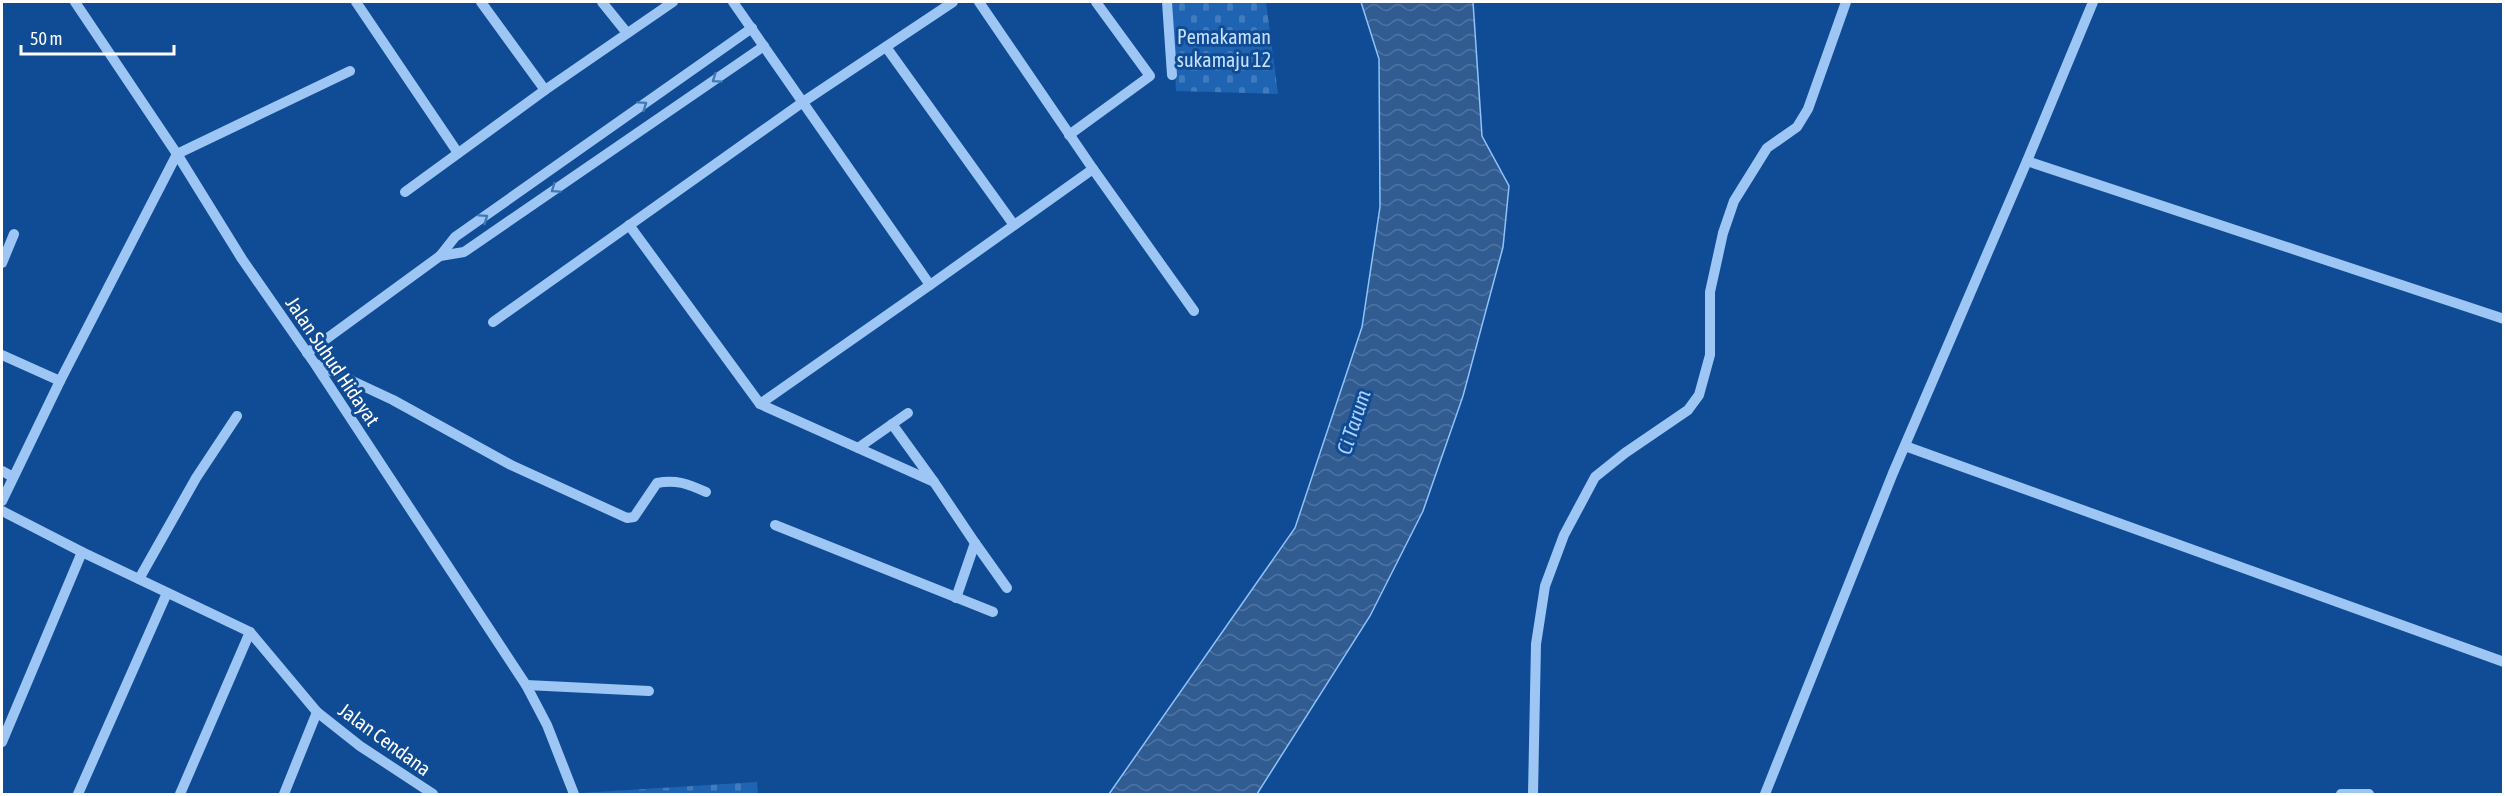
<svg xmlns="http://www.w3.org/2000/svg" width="2505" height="796" font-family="'Asap Condensed',sans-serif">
<defs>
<pattern id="cemetery-stones" width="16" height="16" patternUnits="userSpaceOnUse" patternTransform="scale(1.5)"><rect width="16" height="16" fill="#1e64b3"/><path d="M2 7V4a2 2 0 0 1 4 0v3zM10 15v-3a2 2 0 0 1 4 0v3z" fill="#407bbe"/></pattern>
<pattern id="water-waves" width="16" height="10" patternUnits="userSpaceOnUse" patternTransform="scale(1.5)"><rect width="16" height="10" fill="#305c92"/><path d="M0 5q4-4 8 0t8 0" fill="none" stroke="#4f74a2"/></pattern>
</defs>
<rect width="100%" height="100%" fill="#104c95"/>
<g fill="url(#cemetery-stones)">
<path d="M1172 2H1266L1278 94 1176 91Z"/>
<path d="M757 782 758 794 580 793Z"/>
</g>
<path fill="url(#water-waves)" stroke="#8fc2f8" stroke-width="1.5" d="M1361 2H1473L1482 136 1509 186 1503 247 1463 396 1423 511 1370 616 1257 794H1109L1295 528 1362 327 1380 207 1379 59Z"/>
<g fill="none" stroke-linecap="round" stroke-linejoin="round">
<g stroke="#9ec6f4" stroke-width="10">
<path d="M75 2 177 154 242 259 315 364 526 685 547 725 574 794"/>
<path d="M356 2 458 153"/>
<path d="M481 2 545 90"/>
<path d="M602 2 627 33"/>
<path d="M733 2 930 285 1093 169 979 2"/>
<path d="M1167 2 1172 75"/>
<path d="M886 47 1014 225"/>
<path d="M1069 135 1150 76 1096 2"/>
<path d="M2027 161 2504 319"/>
<path d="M1093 169 1194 311"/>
<path d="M405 192 545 90 673 2"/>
<path d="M629 225 760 404 930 285"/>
<path d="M440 256 464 252 764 46"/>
<path d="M2 263 14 234"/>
<path d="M493 322 803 102 953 2"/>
<path d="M307 353 440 256 455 237 752 28"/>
<path d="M2 355 60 381"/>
<path d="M316 364 393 400 511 465 627 518 634 517 657 483C676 479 688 484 706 492"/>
<path d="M760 404 934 482 975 543 1007 588"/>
<path d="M892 424 934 482"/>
<path d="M1905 446 2504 662"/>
<path d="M858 448 908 413"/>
<path d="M2 471 13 477"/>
<path d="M2 501 60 381 177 154 350 71"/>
<path d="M2 511 82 552 250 632 317 712 284 794"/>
<path d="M775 525 993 612"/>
<path d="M139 579 196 478 237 416"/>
<path d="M956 598 975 543"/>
<path d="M526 685 649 691"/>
<path d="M317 712 360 746 433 794"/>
<path d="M2 742 82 552"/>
<path d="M78 794 167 593"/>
<path d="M180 794 250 632"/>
<path d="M1533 794 1536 644 1545 586 1564 535 1595 477 1625 453 1688 410 1699 395 1710 355V292L1723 233 1734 201 1767 148 1797 127 1808 109 1846 2"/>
<path d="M1765 794 1893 473 2027 161 2093 2"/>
<path d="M2341 794H2369"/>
</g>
</g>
<defs><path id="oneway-chevron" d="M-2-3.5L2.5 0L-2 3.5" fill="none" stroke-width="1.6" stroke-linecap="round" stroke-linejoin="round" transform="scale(1.5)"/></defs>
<g stroke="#4277b6">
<use href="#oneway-chevron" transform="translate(716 79) rotate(145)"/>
<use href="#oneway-chevron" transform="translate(643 105) rotate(-35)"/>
<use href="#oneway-chevron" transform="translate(555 189) rotate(145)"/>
<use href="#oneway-chevron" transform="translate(484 218) rotate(-35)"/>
</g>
<g text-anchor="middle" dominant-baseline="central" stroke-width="6" stroke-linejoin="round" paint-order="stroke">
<g font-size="20" fill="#c6e0fe" stroke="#104c95">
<text x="1224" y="36">Pemakaman<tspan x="1224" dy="23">sukamaju 12</tspan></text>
</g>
<g font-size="20" fill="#fff" stroke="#104c95">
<text transform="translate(333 361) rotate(56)">Jalan Suhud Hidayat</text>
<text transform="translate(385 739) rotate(36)">Jalan Cendana</text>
</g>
<g font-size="21" font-style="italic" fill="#aad0fb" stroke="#104c95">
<text transform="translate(1353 422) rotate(-72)">Ci Tarum</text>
</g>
</g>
<rect width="2505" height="796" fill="none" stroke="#ffffff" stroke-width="6"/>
<path d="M21 45v9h153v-9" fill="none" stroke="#ffffff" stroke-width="3"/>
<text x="30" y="45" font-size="18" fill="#ffffff" stroke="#104c95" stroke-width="4.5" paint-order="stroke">50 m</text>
</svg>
